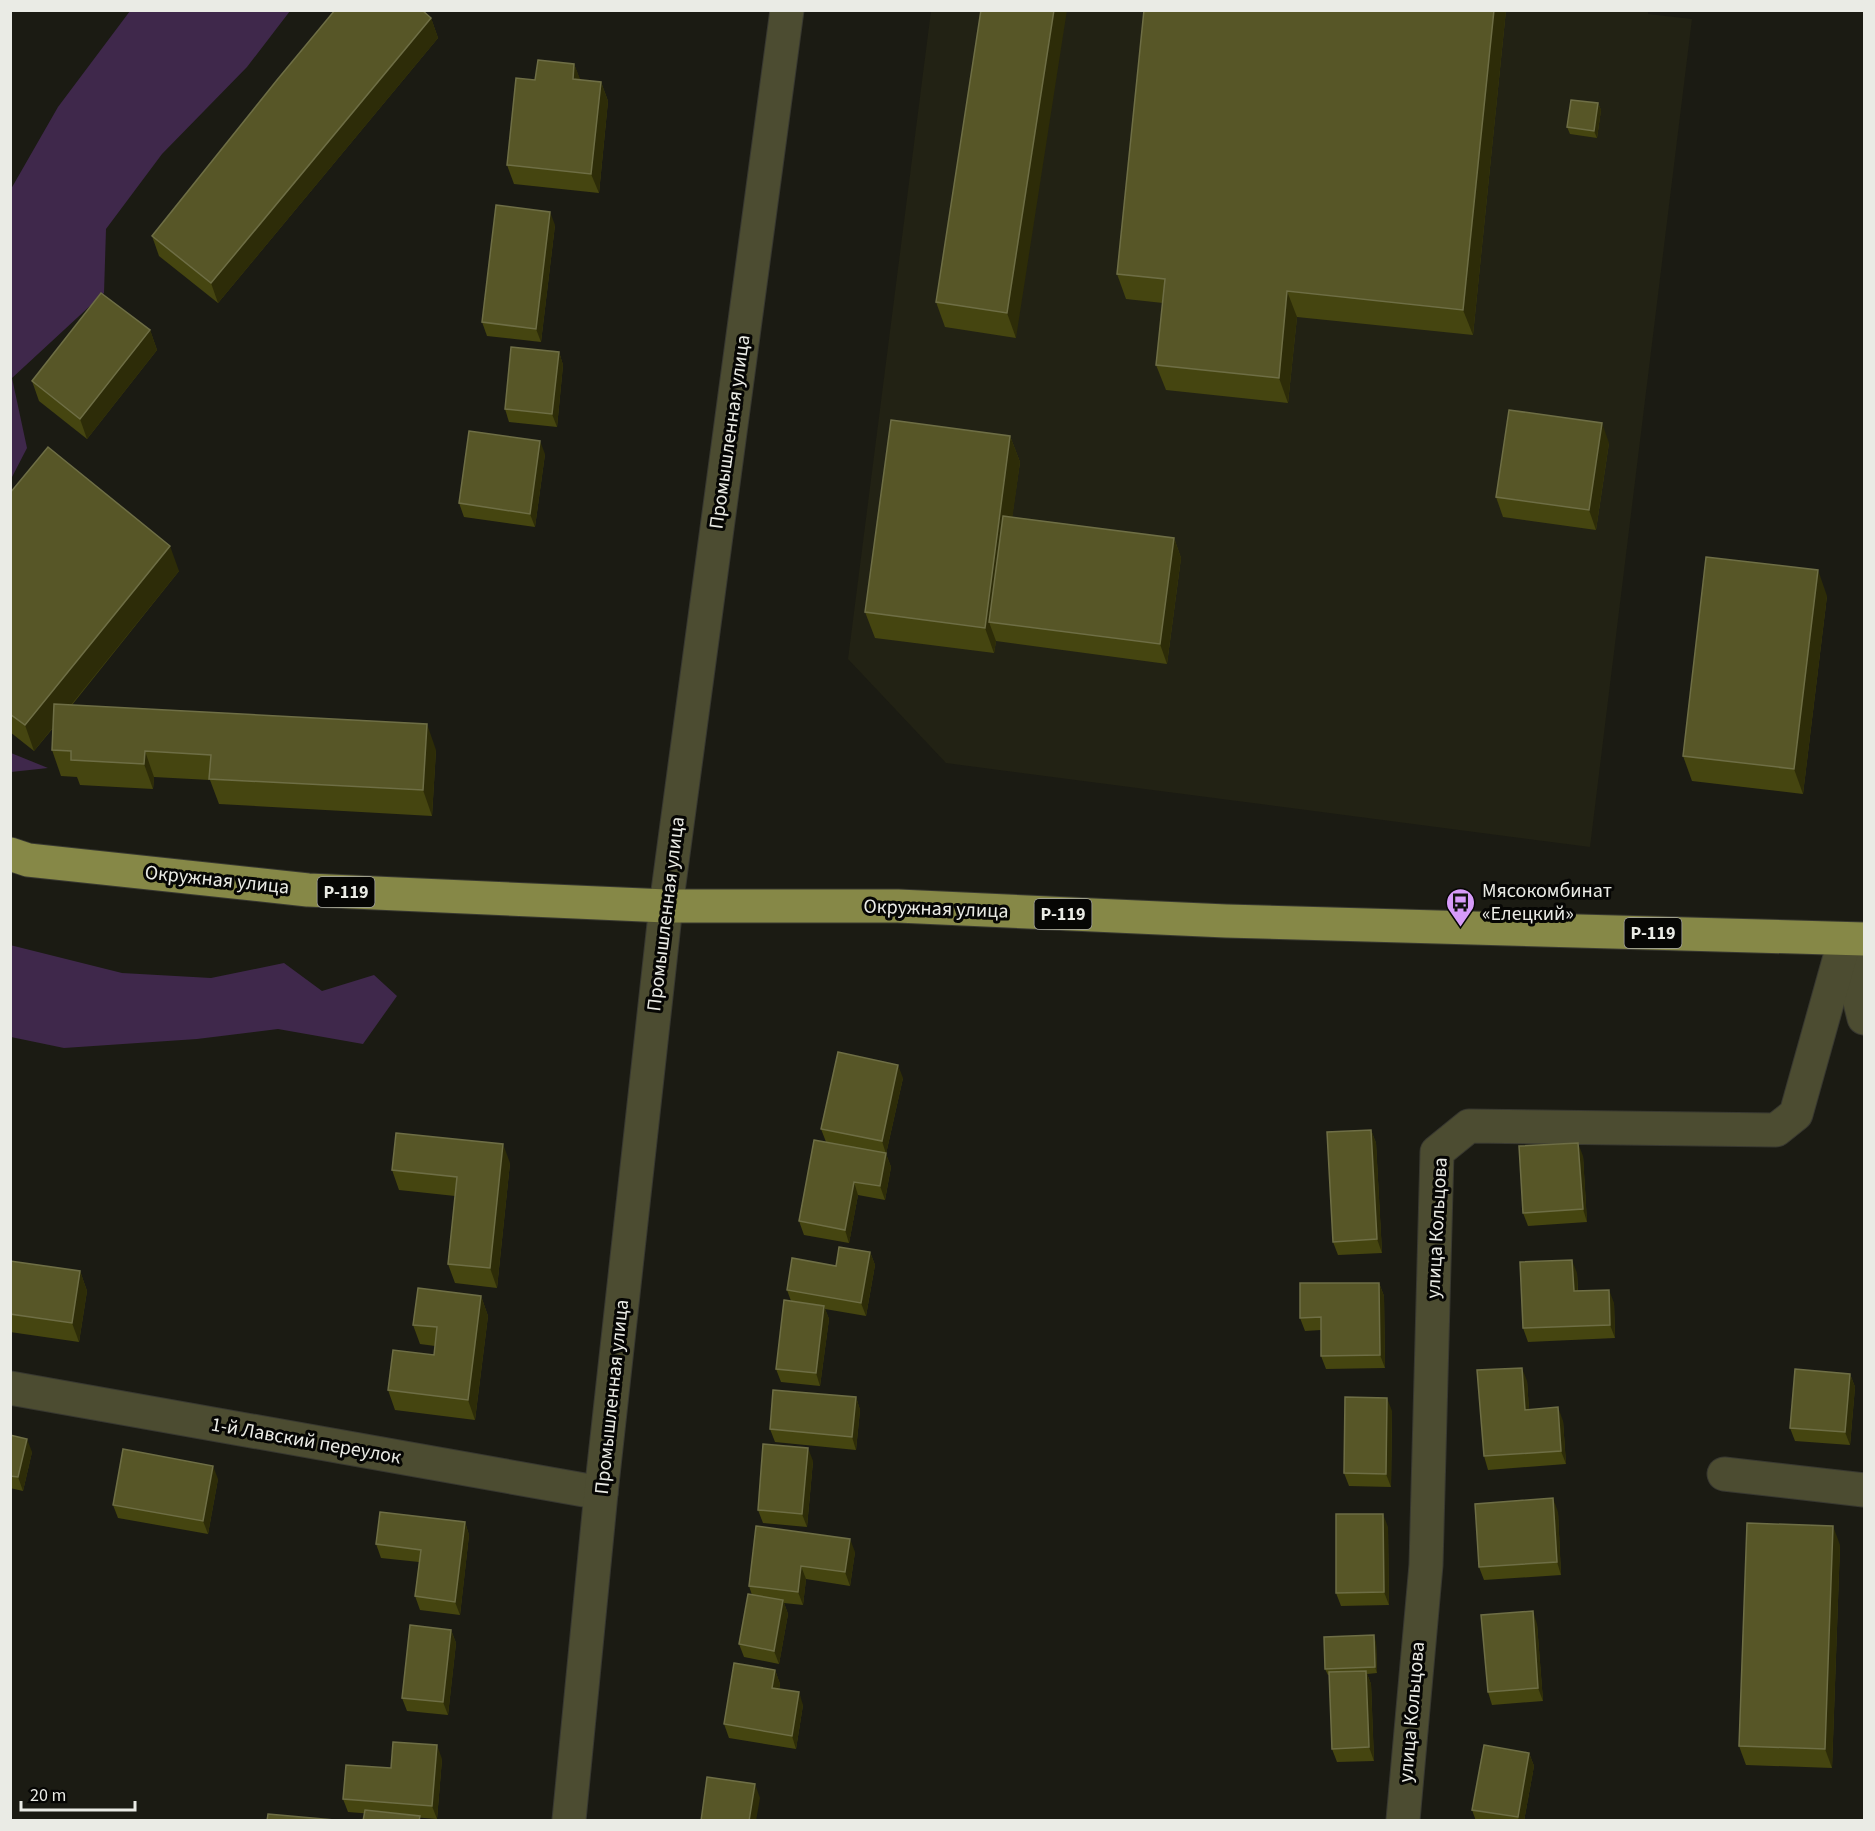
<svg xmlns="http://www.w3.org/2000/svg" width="1875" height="1831" font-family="'Source Sans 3',sans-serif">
<rect width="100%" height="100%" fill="#1b1b13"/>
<path fill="#222214" d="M1648 10V14L1692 19 1590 847 946 763 848 659 931 11Z"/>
<g fill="#3f284b">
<path d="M130 11H290L247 67 162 154 106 229 104 293 12 378 27 448 11 479V189L58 107Z"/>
<path d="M11 753 48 768 11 772Z"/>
<path d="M10 945 122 973 211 978 284 963 322 991 374 975 397 996 363 1044 278 1029 197 1039 64 1048 11 1037Z"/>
</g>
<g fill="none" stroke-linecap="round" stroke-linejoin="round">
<defs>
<g id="minor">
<path d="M1845 941 1864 1018"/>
<path d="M10 1388 601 1493"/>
<path d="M1724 1474 1864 1490"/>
<path d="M1403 1820 1426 1565 1437 1152 1469 1126 1776 1130 1796 1114 1845 939"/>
</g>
<path id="tertiary" d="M569 1820 601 1493 666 906 787 10"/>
<path id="trunk" d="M10 854 28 860 308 890 666 906H898L1226 921 1864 939"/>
</defs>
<use href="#minor" stroke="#383830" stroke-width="35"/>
<use href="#tertiary" stroke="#383830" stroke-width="35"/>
<use href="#trunk" stroke="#383830" stroke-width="35"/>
<use href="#minor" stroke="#4c4c31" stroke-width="33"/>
<use href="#tertiary" stroke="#4c4c31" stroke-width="33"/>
<use href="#trunk" stroke="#868847" stroke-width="33"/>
</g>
<g fill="#454510">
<path d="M981 10 1016 338 945 327 936 302Z"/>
<path d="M1144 10H1506L1473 335 1297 317 1288 403 1166 390 1156 365 1163 303 1126 299 1117 274Z"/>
<path d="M431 18 438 38 218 303 159 256 152 236Z"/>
<path d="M574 64 580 80 601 82 608 101 599 193 514 184 507 165 535 80Z"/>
<path d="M1598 103 1601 110 1597 138 1570 134 1567 127Z"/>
<path d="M555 225 541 342 487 336 482 322Z"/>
<path d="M150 330 157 350 87 439 39 401 32 381Z"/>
<path d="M559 352 563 365 557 427 509 422 505 409Z"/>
<path d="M1010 436 1020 462 1012 517 1174 538 1181 558 1167 664 996 641 994 653 875 638 865 612Z"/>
<path d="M1609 443 1596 530 1503 517 1496 497Z"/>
<path d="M545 454 535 527 464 517 459 503Z"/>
<path d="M10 493 179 571 72 705 436 750 432 816 219 804 210 780 154 777 153 789 80 785 77 777 61 776 52 750 53 728 34 751 10 732Z"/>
<path d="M1827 596 1803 794 1692 781 1683 756Z"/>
<path d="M903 1078 886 1154 891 1167 885 1200 858 1195 849 1243 804 1235 799 1221 845 1146 826 1142 821 1129Z"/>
<path d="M1371 1130 1376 1143 1382 1253 1338 1255 1333 1242Z"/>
<path d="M1583 1156 1587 1222 1528 1226 1523 1213Z"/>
<path d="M510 1163 497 1288 455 1283 448 1264 455 1196 399 1190 392 1170Z"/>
<path d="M870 1252 875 1265 866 1316 825 1309 829 1319 820 1386 781 1382 776 1369 791 1301 787 1290 836 1266Z"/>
<path d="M10 1261 80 1271 87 1291 79 1342 10 1332Z"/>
<path d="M1577 1273 1578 1291 1614 1303 1615 1338 1528 1342 1523 1328Z"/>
<path d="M1379 1283 1384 1296 1385 1368 1326 1369 1321 1356V1330L1305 1331 1300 1318Z"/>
<path d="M481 1296 488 1316 475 1420 395 1410 388 1390 434 1355 435 1346 420 1344 413 1325Z"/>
<path d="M1850 1374 1855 1387 1850 1445 1795 1441 1790 1428Z"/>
<path d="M1527 1381 1529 1410 1563 1421 1566 1464 1488 1470 1484 1456Z"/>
<path d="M856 1397 860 1410 856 1450 775 1442 770 1429Z"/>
<path d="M1392 1411 1391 1487 1349 1486 1344 1473Z"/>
<path d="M10 1435 32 1452 23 1491 10 1488Z"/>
<path d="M813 1461 807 1527 763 1523 758 1510Z"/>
<path d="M218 1479 208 1534 118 1518 113 1505Z"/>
<path d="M1558 1512 1561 1575 1484 1580 1479 1567Z"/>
<path d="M465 1522 469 1535 460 1615 420 1610 415 1596 419 1562 381 1558 376 1544Z"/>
<path d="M756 1526 855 1552 850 1586 806 1579 803 1605 784 1603 788 1614 779 1664 744 1657 739 1644 752 1595 749 1586Z"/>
<path d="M1388 1527 1389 1605 1341 1606 1336 1593Z"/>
<path d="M1840 1545 1832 1768 1746 1765 1739 1746Z"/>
<path d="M1537 1624 1543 1701 1492 1705 1488 1692Z"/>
<path d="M451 1630 456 1643 448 1715 407 1711 402 1698Z"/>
<path d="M1376 1642 1377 1673 1367 1674 1371 1684 1374 1761 1337 1762 1332 1749 1329 1675H1328L1325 1669Z"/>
<path d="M775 1670 780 1684 779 1689 803 1705 796 1749 729 1738 724 1724Z"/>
<path d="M1529 1753 1534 1766 1524 1821H1476L1472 1810Z"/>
<path d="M442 1759 437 1819 348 1812 343 1799 391 1768Z"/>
</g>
<g fill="#2d2c08">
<path d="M1054 10H1067L1016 338 1007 313Z"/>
<path d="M1494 10H1506L1473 335 1463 310Z"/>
<path d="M431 18 438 38 218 303 211 283Z"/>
<path d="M574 64 582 84 573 79Z"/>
<path d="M601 82 608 101 599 193 591 174Z"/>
<path d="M1598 103 1601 110 1597 138 1594 131Z"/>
<path d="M550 212 555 225 541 342 536 329Z"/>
<path d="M1287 291 1297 317 1288 403 1279 378Z"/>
<path d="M150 330 157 350 87 439 80 419Z"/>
<path d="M559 352 563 365 557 427 552 414Z"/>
<path d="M1602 423 1609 443 1596 530 1589 510Z"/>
<path d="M1010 436 1020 462 998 623 989 622 996 641 994 653 985 628Z"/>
<path d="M540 441 545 454 535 527 530 514Z"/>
<path d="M1174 538 1181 558 1167 664 1160 644Z"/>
<path d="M170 546 179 571 34 751 25 725Z"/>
<path d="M1818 570 1827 596 1803 794 1794 769Z"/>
<path d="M427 724 436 750 432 816 423 790Z"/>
<path d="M145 751 154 777 153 789 144 764Z"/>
<path d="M898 1065 903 1078 886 1154 891 1167 885 1200 880 1186 886 1154 882 1141Z"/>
<path d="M1371 1130 1376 1143 1382 1253 1377 1239Z"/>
<path d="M1578 1143 1583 1156 1587 1222 1583 1209Z"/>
<path d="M503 1144 510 1163 497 1288 490 1268Z"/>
<path d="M854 1182 858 1195 849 1243 845 1230Z"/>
<path d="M870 1252 875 1265 866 1316 861 1303Z"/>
<path d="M1572 1260 1577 1273 1578 1304 1574 1291Z"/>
<path d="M80 1271 87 1291 79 1342 72 1323Z"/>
<path d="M1379 1283 1384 1296 1385 1368 1380 1355Z"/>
<path d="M1609 1290 1614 1303 1615 1338 1610 1325Z"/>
<path d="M481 1296 488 1316 475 1420 468 1400Z"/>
<path d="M824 1306 829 1319 820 1386 816 1373Z"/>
<path d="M1522 1368 1527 1381 1530 1423 1525 1410Z"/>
<path d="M1850 1374 1855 1387 1850 1445 1845 1432Z"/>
<path d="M856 1397 860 1410 856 1450 852 1437Z"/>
<path d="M1387 1398 1392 1411 1391 1487 1386 1474Z"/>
<path d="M1558 1407 1563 1421 1566 1464 1561 1451Z"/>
<path d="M27 1439 32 1452 23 1491 18 1477Z"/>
<path d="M808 1448 813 1461 807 1527 802 1514Z"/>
<path d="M213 1466 218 1479 208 1534 203 1521Z"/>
<path d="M1553 1498 1558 1512 1561 1575 1557 1562Z"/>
<path d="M1383 1514 1388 1527 1389 1605 1384 1592Z"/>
<path d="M465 1522 469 1535 460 1615 455 1602Z"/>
<path d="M1833 1526 1840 1545 1832 1768 1825 1749Z"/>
<path d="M850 1539 855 1552 850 1586 845 1572Z"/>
<path d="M801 1566 806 1579 803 1605 798 1592Z"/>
<path d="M783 1600 788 1614 779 1664 774 1651Z"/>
<path d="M1533 1611 1537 1624 1543 1701 1538 1688Z"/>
<path d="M451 1630 456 1643 448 1715 443 1702Z"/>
<path d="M1374 1635 1376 1642 1377 1673 1375 1667Z"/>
<path d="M775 1670 780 1684 777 1701 772 1688Z"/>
<path d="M1366 1671 1371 1684 1374 1761 1369 1747Z"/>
<path d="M799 1692 803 1705 796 1749 792 1736Z"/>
<path d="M437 1745 442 1759 437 1819 432 1806Z"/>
<path d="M1529 1753 1534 1766 1524 1821H1519L1518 1817Z"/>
<path d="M755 1784 760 1798 756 1821H749Z"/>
</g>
<g fill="#575627" stroke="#6e6e45" stroke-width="1.5">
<path d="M335 10H422L431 18 211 283 152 236 277 80Z"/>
<path d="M981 10H1054L1007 313 936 302Z"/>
<path d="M1144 10H1494L1463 310 1287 291 1279 378 1156 365 1165 279 1117 274Z"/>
<path d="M538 60 574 64 573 79 601 82 591 174 507 165 516 78 535 80Z"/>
<path d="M1571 100 1598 103 1594 131 1567 127Z"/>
<path d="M496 205 550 212 536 329 482 322Z"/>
<path d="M101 293 150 330 80 419 32 381Z"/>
<path d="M511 347 559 352 552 414 505 409Z"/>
<path d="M1509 410 1602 423 1589 510 1496 497Z"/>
<path d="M891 420 1010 436 985 628 865 612Z"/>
<path d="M469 431 540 441 530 514 459 503Z"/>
<path d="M48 447 170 546 25 725 10 714V493Z"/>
<path d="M1003 516 1174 538 1160 644 989 622Z"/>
<path d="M1706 557 1818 570 1794 769 1683 756Z"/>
<path d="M54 704 427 724 423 790 209 779 211 755 145 751 144 764 71 760V751L52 750Z"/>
<path d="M838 1052 898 1065 882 1141 821 1129Z"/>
<path d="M1371 1130 1377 1239 1333 1242 1327 1132Z"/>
<path d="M396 1133 503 1144 490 1268 448 1264 457 1177 392 1170Z"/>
<path d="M814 1140 886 1153 880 1186 854 1182 845 1230 799 1221Z"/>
<path d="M1578 1143 1583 1209 1523 1213 1519 1146Z"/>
<path d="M839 1247 870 1252 861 1303 787 1290 792 1258 836 1266Z"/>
<path d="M1572 1260 1574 1291 1609 1290 1610 1325 1523 1328 1520 1262Z"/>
<path d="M10 1261 80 1271 72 1323 10 1314Z"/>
<path d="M1300 1283H1379L1380 1355 1321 1356V1317L1300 1318Z"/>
<path d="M418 1288 481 1296 468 1400 388 1390 393 1350 434 1355 437 1327 413 1325Z"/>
<path d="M784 1300 824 1306 816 1373 776 1369Z"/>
<path d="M1522 1368 1525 1410 1558 1407 1561 1451 1484 1456 1477 1370Z"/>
<path d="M1795 1369 1850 1374 1845 1432 1790 1428Z"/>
<path d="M773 1390 856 1397 852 1437 770 1429Z"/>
<path d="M1345 1397 1387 1398 1386 1474 1344 1473Z"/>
<path d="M10 1435 27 1439 18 1477 10 1476Z"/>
<path d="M763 1444 808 1448 802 1514 758 1510Z"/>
<path d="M123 1449 213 1466 203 1521 113 1505Z"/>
<path d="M1553 1498 1557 1562 1479 1567 1475 1504Z"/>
<path d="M380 1512 465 1522 455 1602 415 1596 421 1550 376 1544Z"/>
<path d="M1336 1514H1383L1384 1592 1336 1593Z"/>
<path d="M1747 1523 1833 1526 1825 1749 1739 1746Z"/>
<path d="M756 1526 850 1539 845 1572 801 1566 798 1592 749 1586Z"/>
<path d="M748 1594 783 1600 774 1651 739 1644Z"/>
<path d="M1533 1611 1538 1688 1488 1692 1481 1615Z"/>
<path d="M410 1625 451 1630 443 1702 402 1698Z"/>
<path d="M1374 1635 1375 1667 1325 1669 1324 1637Z"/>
<path d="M734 1663 775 1670 772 1688 799 1692 792 1736 724 1724Z"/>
<path d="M1366 1671 1369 1747 1332 1749 1329 1672Z"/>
<path d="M393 1742 437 1745 432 1806 343 1799 346 1765 391 1768Z"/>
<path d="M1484 1745 1529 1753 1518 1817 1472 1810Z"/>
<path d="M707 1777 755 1784 749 1821H701Z"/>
<path d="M365 1810 420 1816 419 1821H363Z"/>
<path d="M268 1814 334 1820V1821H267Z"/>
</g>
<defs>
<symbol id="bus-pin" viewBox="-11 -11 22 30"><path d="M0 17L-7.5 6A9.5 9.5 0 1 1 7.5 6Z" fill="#d79bf9" stroke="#060604"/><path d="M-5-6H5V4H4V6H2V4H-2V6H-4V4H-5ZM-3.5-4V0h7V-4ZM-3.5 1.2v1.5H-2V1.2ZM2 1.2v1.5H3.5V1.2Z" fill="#111"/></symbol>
</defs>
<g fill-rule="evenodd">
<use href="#bus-pin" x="1444" y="886" width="33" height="45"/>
</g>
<g text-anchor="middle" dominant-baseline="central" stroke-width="6" stroke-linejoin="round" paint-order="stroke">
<g fill="#060604" stroke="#a6a6a2" stroke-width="1.5">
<rect x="317.5" y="877" width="57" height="30" rx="4.5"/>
<rect x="1034.5" y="899" width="57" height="30" rx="4.5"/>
<rect x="1624.5" y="918" width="57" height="30" rx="4.5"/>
</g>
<g font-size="18" font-weight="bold" fill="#eaebe5">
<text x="346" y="892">Р-119</text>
<text x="1063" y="914">Р-119</text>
<text x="1653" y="933">Р-119</text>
</g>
<g font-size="20" fill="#eaebe5" stroke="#060604">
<text transform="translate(730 432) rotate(-82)">Промышленная улица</text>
<text transform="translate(217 880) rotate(6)">Окружная улица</text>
<text transform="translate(936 909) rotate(2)">Окружная улица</text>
<text transform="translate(666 914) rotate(-83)">Промышленная улица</text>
<text transform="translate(1437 1228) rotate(-87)">улица Кольцова</text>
<text transform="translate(612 1397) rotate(-84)">Промышленная улица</text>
<text transform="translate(306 1441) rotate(10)">1-й Лавский переулок</text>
<text transform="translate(1412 1712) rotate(-85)">улица Кольцова</text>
</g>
<g font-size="20" fill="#eaebe5" stroke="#060604" text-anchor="start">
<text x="1482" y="891">Мясокомбинат<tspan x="1482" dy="23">«Елецкий»</tspan></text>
</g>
</g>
<rect width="1875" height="1831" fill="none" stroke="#eaebe5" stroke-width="24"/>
<path d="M21 1801v9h114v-9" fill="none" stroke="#eaebe5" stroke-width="3"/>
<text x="30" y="1801" font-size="18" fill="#eaebe5" stroke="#060604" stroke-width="4.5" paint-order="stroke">20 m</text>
</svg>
